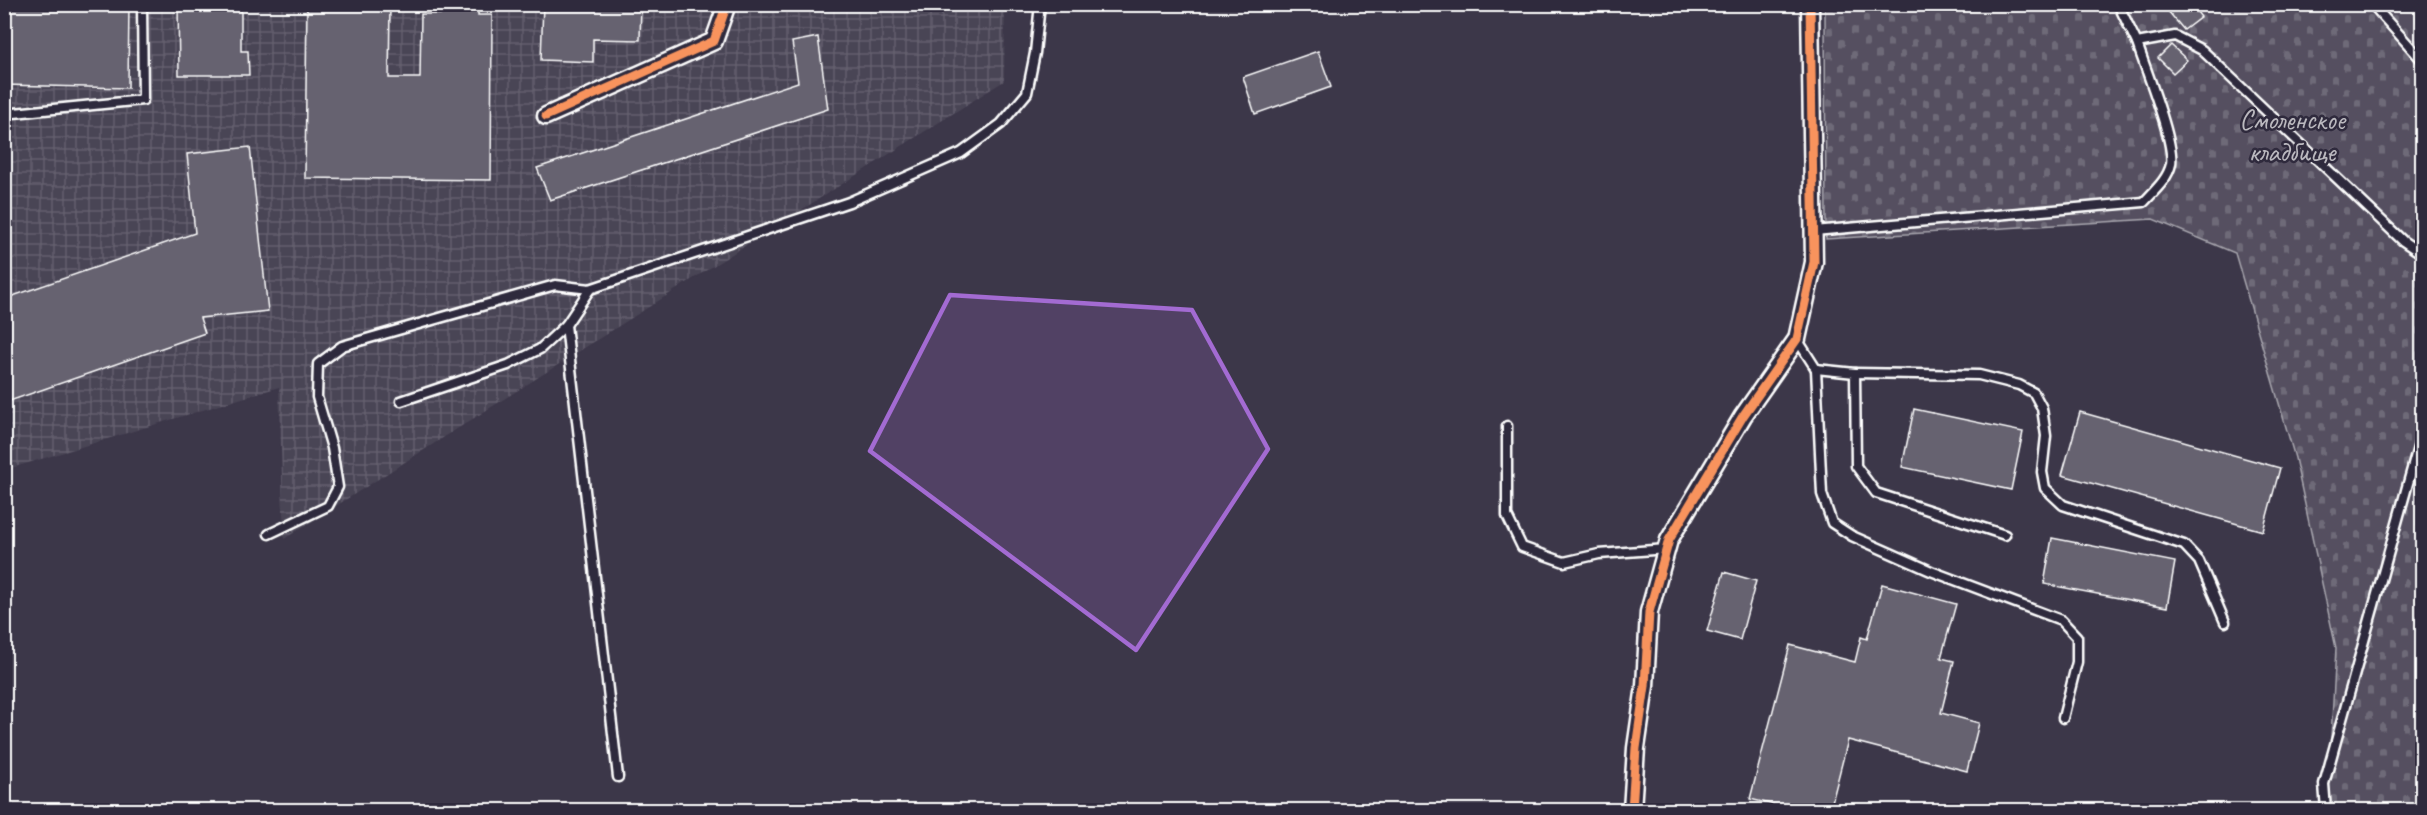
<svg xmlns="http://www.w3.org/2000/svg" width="2427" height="815" font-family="Caveat,sans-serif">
<defs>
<pattern id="industrial-grid" width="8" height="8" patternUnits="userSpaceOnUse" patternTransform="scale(1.5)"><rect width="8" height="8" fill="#494455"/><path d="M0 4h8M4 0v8" fill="none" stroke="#64606e"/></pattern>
<pattern id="cemetery-stones" width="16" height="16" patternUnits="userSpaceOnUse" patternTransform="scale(1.5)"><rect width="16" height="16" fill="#555060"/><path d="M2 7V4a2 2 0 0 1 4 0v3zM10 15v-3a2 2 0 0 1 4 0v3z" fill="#6e6a78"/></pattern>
</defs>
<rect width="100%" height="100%" fill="#3c3749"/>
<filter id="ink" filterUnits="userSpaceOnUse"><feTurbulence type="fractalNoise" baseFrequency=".0167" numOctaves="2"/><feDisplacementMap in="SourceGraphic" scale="12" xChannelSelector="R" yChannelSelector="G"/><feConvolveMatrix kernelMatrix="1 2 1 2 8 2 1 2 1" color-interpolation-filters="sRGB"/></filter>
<g filter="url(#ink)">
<path fill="url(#industrial-grid)" d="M5 5H1005L1004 81 284 539 279 387 5 470Z"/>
<path fill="url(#cemetery-stones)" stroke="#aaa8b0" stroke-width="1.5" d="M1825 5H2422V810H2327L2336 648 2295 458 2235 253 2153 219 1826 239Z"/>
<g fill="#666270" stroke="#fff" stroke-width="1.5">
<path d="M4 4H129L128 88 4 85Z"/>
<path d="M178 4H241V51H248L249 75H179Z"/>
<path d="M307 4H390L389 78H420L421 14H447V4H478V15H492L491 180 305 178Z"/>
<path d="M543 4H641L640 40 593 39V62L541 60Z"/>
<path d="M2162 4H2191L2201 17 2184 30Z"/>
<path d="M818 37 828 109 550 200 537 168 798 82 792 42Z"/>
<path d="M2171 45 2187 60 2173 73 2158 58Z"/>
<path d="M1318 51 1331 87 1255 114 1243 77Z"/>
<path d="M250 147 268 311 200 318 205 333 4 403V299L195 233 187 154Z"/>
<path d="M1914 409 2023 432 2011 490 1902 467Z"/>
<path d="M2080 412 2280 468 2263 531 2062 475Z"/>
<path d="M2052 538 2175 562 2167 607 2044 584Z"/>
<path d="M1724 572 1756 581 1740 640 1707 631Z"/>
<path d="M1882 584 1956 604 1941 658 1954 661 1941 713 1979 723 1967 771 1848 740 1830 810H1795L1750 799 1790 645 1855 662 1861 637 1867 639Z"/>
</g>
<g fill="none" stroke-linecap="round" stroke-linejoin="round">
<defs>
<g id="service">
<path d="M2118 4 2137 43 2175 36 2202 50 2403 241 2422 254"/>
<path d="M2372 4 2422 60"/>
<path d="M4 114 143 100 142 4"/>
<path d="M1814 231 2144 202C2154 191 2168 179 2171 164 2175 142 2145 68 2137 43"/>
<path d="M590 289 566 325 618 777"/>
<path d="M1797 339 1816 369 1855 373 1856 466 1876 493 2005 535"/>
<path d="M1816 369 1822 494 1832 523 1852 536 1931 571 2061 620 2077 637V662L2063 718"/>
<path d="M1855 373 1979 375 2019 385 2034 393 2042 408 2046 436 2042 472 2045 488 2063 505 2184 545 2199 561 2225 622"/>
<path d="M401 401 508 365 540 349 566 325"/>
<path d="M1507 426V516L1522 547 1564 562 1599 554 1667 549"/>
<path d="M269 534 328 506 338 487 332 448 317 397 318 364 342 346 555 285 590 289 849 202 961 153 1001 124 1027 93 1035 53 1040 4"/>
<path d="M2326 810 2324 784 2422 433"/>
</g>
<g id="minor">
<path d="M546 116 714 41 727 4"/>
<path d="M1632 810 1636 748 1645 686 1649 612 1669 540 1743 416 1797 339 1814 262 1810 4"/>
</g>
</defs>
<use href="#service" stroke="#fff" stroke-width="13"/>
<use href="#minor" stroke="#fff" stroke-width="21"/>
<use href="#service" stroke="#2f2a3d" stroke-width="8"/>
<use href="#minor" stroke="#2f2a3d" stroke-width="16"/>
<defs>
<g id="cycleway">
<path d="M546 116 714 41 727 4"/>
<path d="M1632 810 1636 748 1645 686 1649 612 1669 540 1743 416 1797 339 1814 262 1810 4"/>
</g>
</defs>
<use href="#cycleway" stroke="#2f2a3d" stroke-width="13"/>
<use href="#cycleway" stroke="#f8935d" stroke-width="9"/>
</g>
</g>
<path fill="#a36bd2" fill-opacity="0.2" stroke="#a36bd2" stroke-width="4.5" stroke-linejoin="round" d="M950 295 1192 310 1268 449 1136 650 870 451Z"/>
<g text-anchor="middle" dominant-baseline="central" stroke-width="5" stroke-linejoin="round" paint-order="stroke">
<g font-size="28" fill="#bbb9bf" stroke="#2f2a3d">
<text x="2292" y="119">Смоленское<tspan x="2292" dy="32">кладбище</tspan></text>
</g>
</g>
<rect width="2427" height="815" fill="none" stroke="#2f2a3d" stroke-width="24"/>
<rect x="12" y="12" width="2403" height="791" fill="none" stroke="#fff" stroke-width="2" filter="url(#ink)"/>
</svg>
